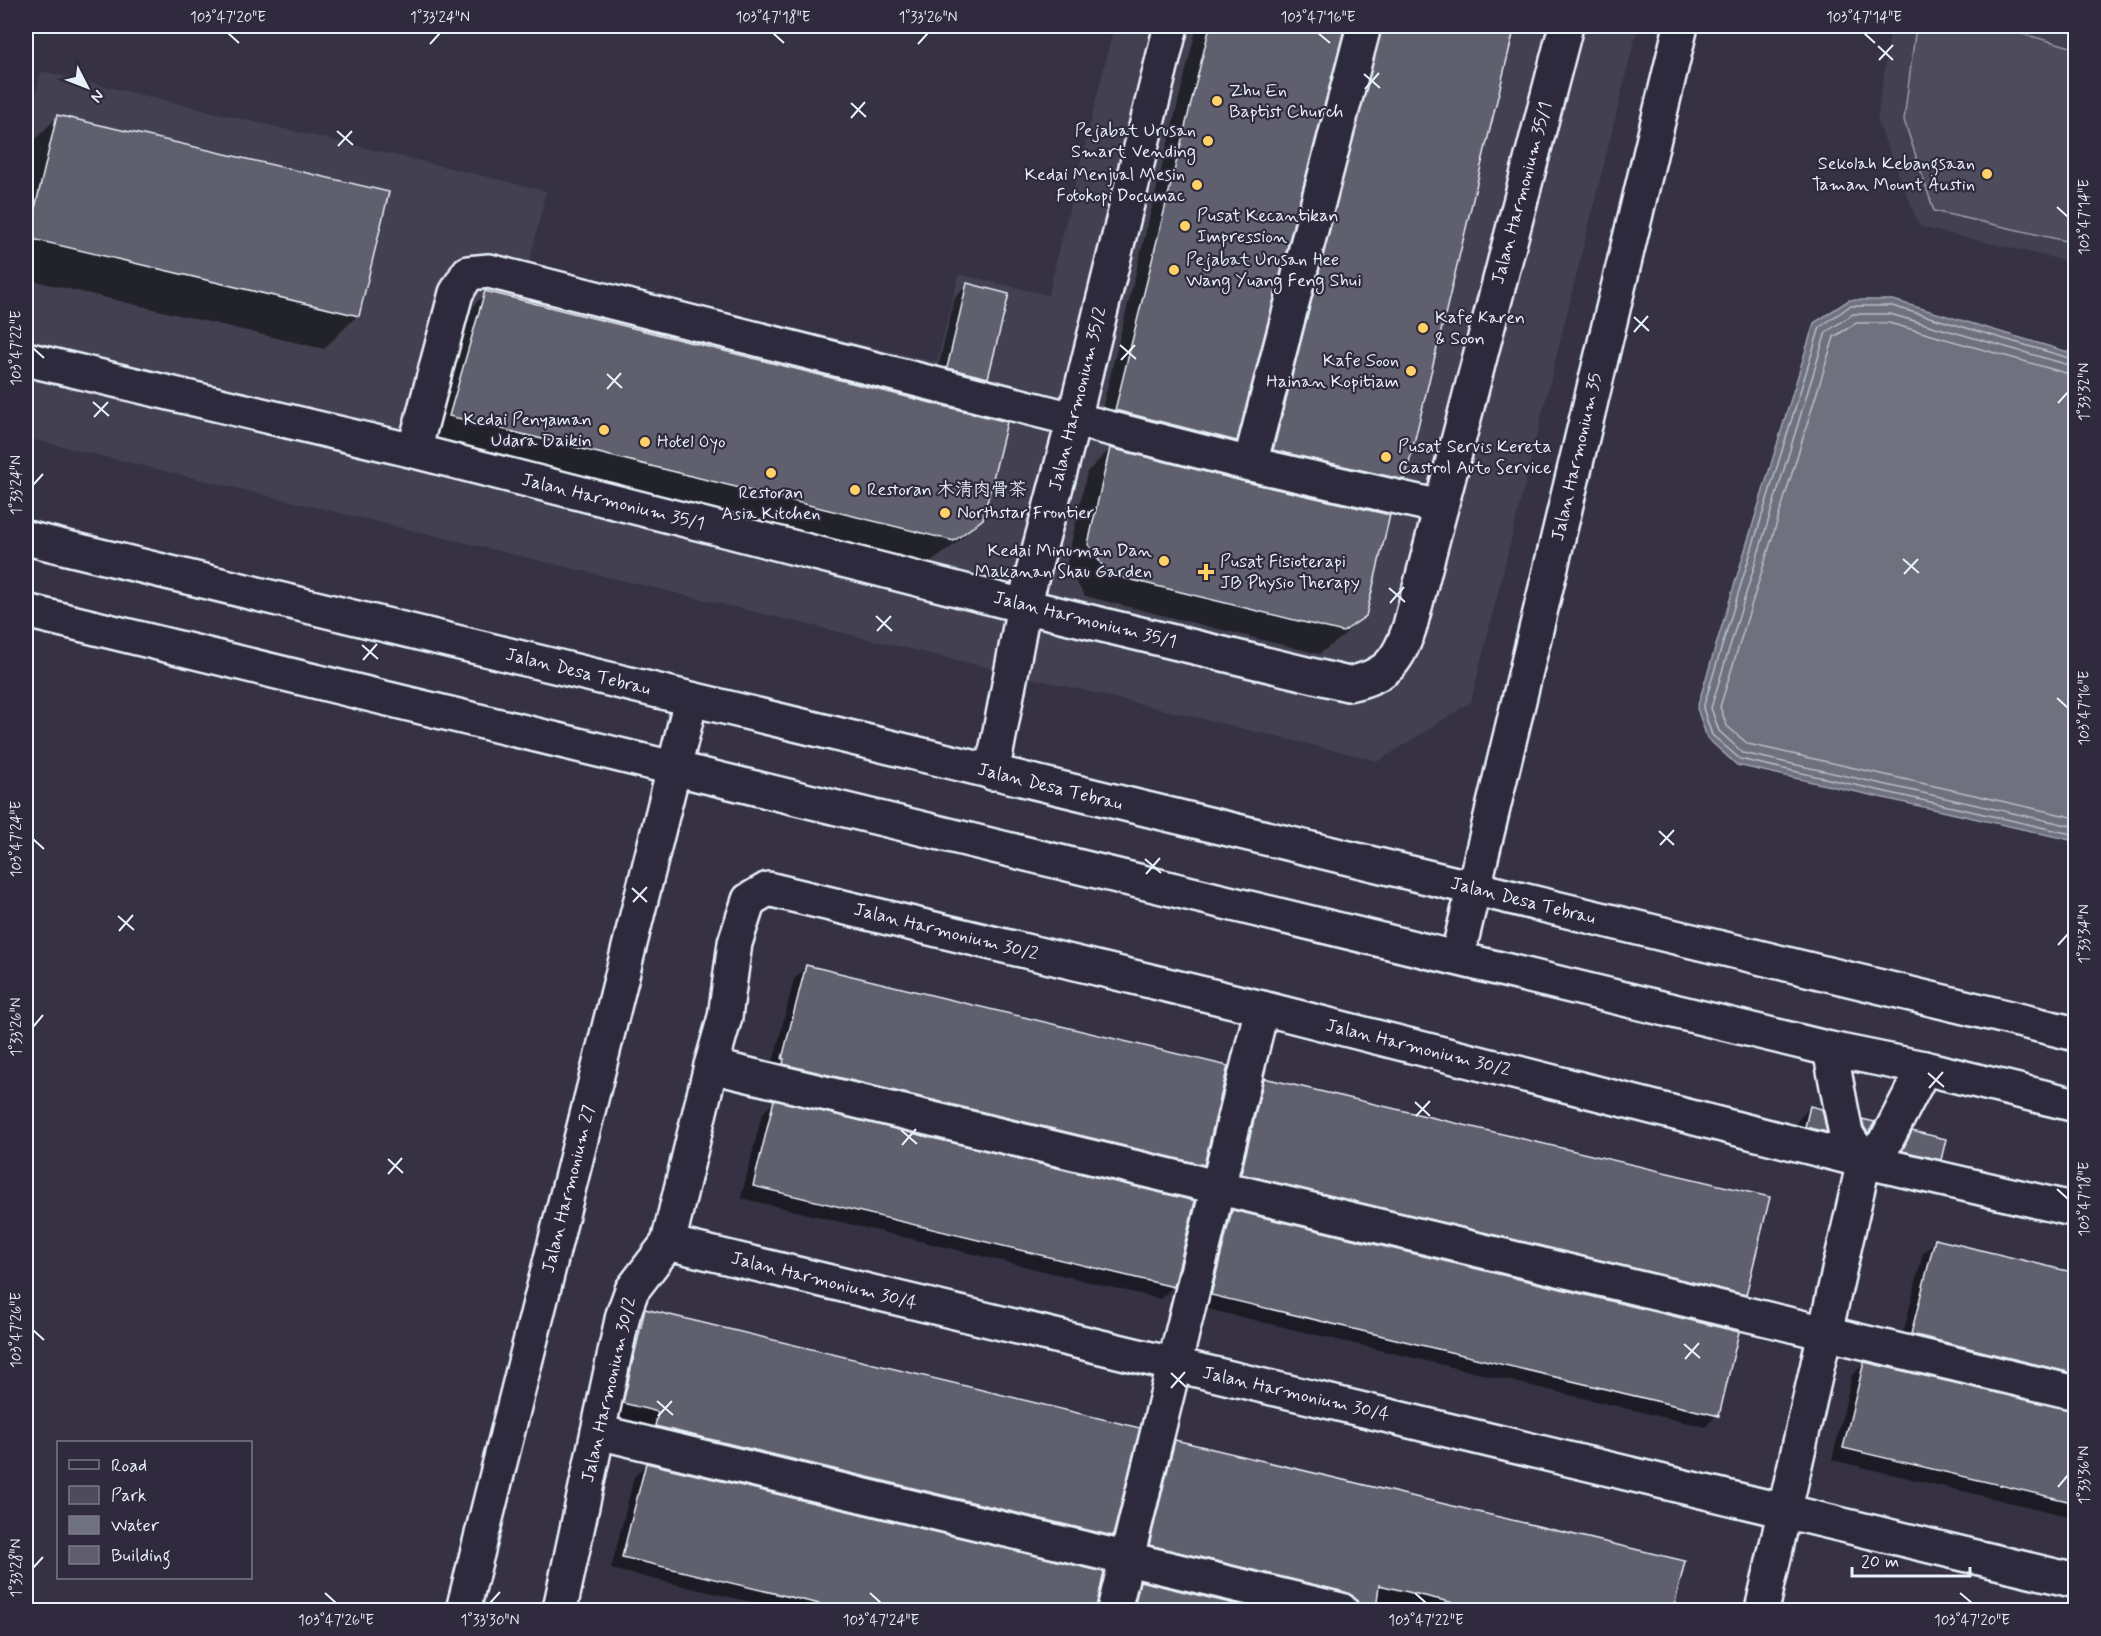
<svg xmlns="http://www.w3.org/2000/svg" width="2101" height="1636" font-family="Mynerve,'LXGW WenKai TC',sans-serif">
<rect width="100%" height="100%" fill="#363244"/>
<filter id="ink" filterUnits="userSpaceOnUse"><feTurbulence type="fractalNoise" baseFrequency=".0167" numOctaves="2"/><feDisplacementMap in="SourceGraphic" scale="12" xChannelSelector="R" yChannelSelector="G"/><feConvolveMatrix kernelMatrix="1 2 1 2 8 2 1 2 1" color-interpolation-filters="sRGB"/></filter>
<g filter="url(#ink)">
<g fill="#433f51">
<path d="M1114 26H1638L1471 702 1379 761 26 438V135L41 71 546 191 529 265 937 362 959 274 1048 295Z"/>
<path d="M1891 26H2075V263L1920 227 1877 121Z"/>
</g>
<path fill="#4d4b5c" stroke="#9a9eaa" stroke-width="1.5" d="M1916 26H1993L2075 48V243L1934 211 1904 120Z"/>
<path fill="#70717f" stroke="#a0a4af" stroke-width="1.5" d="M1849 300H1893L2075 354V841L1737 765 1707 738 1697 708 1814 323Z"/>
<g fill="#0007">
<path d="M1197 26H1513L1403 479 1385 497 1256 468 1349 26H1343L1235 440 1217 459 1097 429Z"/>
<path d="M58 116 358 315 324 349 26 279V149Z"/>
<path d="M968 285 987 377 975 390 935 380 955 297Z"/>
<path d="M486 293 982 519 958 542 930 563 428 438 463 316Z"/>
<path d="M1110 449 1364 615 1341 638 1319 654 1085 596 1066 567 1087 472Z"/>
<path d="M806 967 1203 1164 1190 1176 771 1071 794 979Z"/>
<path d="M1265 1079 1745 1294 1733 1306 1229 1186 1252 1092Z"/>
<path d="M774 1102 1173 1287 1160 1299 741 1198 762 1114Z"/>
<path d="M1810 1107 1821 1110 1825 1132 1813 1144 1793 1139 1798 1120Z"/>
<path d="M1863 1120 1873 1123 1867 1132 1855 1144 1851 1132Z"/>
<path d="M1913 1133 1940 1159 1928 1171 1891 1163 1900 1145Z"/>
<path d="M1232 1212 1717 1415 1705 1427 1199 1307 1220 1224Z"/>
<path d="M1935 1241 2076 1274V1391L1900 1346 1923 1253Z"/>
<path d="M646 1310 1112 1535 1099 1548 643 1438 647 1424 612 1415 633 1323Z"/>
<path d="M1865 1363 2076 1413V1518L1832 1460 1852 1375Z"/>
<path d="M1176 1441 1672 1610H1343L1138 1557 1163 1454Z"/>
<path d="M646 1464 1094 1610H785L611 1569 634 1477Z"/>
<path d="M1141 1583 1256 1610H1125L1129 1595Z"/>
<path d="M1847 1607 1864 1610H1843Z"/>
</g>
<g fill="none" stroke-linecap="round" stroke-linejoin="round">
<g stroke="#b8bec8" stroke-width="1.5">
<path d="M2076 360 1892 306H1850L1820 327 1703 708 1712 735 1740 759 2076 835"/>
<path d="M2076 367 1890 314H1853L1826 332 1711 708 1719 731 1743 753 2076 827"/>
<path d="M2076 376 1889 323H1856L1834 337 1720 707 1727 726 1748 744 2076 818"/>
</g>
</g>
<g fill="#605e6e" stroke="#e8f1f8" stroke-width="1.5">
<path d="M1210 26H1345L1237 441 1115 410Z"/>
<path d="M1382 26H1515L1405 480 1273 450Z"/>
<path d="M57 115 389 192 359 316 28 238Z"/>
<path d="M967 283 1009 294 988 378 947 368Z"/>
<path d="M485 291 1007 422 983 519 954 541 449 416Z"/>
<path d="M1110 448 1246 482 1390 515 1366 616 1343 632 1108 574 1088 544Z"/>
<path d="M806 965 1228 1066 1204 1165 783 1064 784 1059H782Z"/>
<path d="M1264 1078 1770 1197 1746 1295 1241 1174Z"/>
<path d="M774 1100 1195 1201 1174 1287 753 1186Z"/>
<path d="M1810 1106 1822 1109 1827 1132 1805 1127Z"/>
<path d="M1862 1119 1875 1122 1868 1133 1864 1127Z"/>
<path d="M1912 1131 1946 1139 1941 1160 1902 1151Z"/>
<path d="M1232 1210 1739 1332 1719 1416 1211 1295Z"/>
<path d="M1935 1239 2076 1273V1374L1911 1334Z"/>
<path d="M645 1309 1140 1428 1113 1536 655 1426 658 1412 623 1403Z"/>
<path d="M1864 1362 2076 1411V1503L1843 1448Z"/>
<path d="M1175 1440 1685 1561 1673 1611H1487L1379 1585 1376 1611H1359V1604L1354 1597 1345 1592 1149 1545Z"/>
<path d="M646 1463 1104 1572 1096 1611H849L622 1557Z"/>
<path d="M1140 1581 1263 1611H1133Z"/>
</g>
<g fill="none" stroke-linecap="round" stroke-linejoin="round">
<defs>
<g id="minor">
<path d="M26 359 414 451 1024 606 1348 684C1387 676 1398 662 1410 626L1566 26"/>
<path d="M414 451 456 293 468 273 489 271 1250 464 1441 507"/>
<path d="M1250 464 1364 26"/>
<path d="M26 538 2076 1034"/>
<path d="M26 611 1830 1049 1924 1068 2076 1105"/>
<path d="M992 773 1024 606 1074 419 1171 26"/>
<path d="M1457 958 1681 26"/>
<path d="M1830 1049 1846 1134 1864 1161"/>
<path d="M711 1066 2076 1393"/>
<path d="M668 1243 2076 1581"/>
<path d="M598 1432 1341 1610"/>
<path d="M463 1610 691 700"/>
<path d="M562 1610 561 1604 623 1315 632 1290 668 1243 711 1066 725 1017 735 943 749 900 768 889 1262 1008 1864 1161 2076 1210"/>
<path d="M1114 1610 1262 1008"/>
<path d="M1762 1610 1864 1161 1885 1143 1924 1068"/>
</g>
</defs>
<use href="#minor" stroke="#e8f1f8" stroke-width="38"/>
<use href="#minor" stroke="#2f2a3d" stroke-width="33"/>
</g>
</g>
<path fill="none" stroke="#e8f1f8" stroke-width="2" d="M228 33 239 43M773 33 784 43M1318 33 1330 43M1864 33 1875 43M430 44 440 33M918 44 928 33M1878 46 1893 60M1879 60 1893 45M1364 74 1380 88M1365 89 1379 73M851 103 866 117M851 118 865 102M337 131 353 145M338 146 352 131M2057 207 2068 217M1634 317 1649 331M1634 332 1648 316M1120 345 1136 359M33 348 44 358M1121 360 1135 345M607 374 622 388M607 389 621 373M93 402 109 416M2058 403 2068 392M94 417 108 402M33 485 43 474M1903 559 1919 573M1904 574 1918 559M1389 588 1405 602M1390 603 1404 587M876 616 892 631M877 631 891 616M362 645 378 659M363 660 377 644M2057 698 2068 708M1659 831 1674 845M33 839 44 849M1660 845 1674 830M1145 859 1161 873M1146 874 1160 858M632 888 647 902M633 902 647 887M118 916 134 930M119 931 133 915M2058 945 2068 934M33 1027 43 1015M1928 1073 1944 1087M1929 1088 1943 1072M1415 1102 1430 1116M1416 1116 1430 1101M901 1130 917 1144M902 1145 916 1129M388 1159 403 1173M388 1174 402 1158M2057 1189 2068 1199M33 1330 44 1340M1684 1344 1700 1358M1685 1359 1699 1343M1171 1373 1186 1387M1171 1388 1185 1372M657 1401 673 1415M658 1416 672 1401M2058 1487 2068 1475M33 1568 43 1557M325 1593 336 1603M870 1593 881 1603M1415 1593 1426 1603M1960 1593 1972 1603M490 1603 500 1592"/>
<g fill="#ffd166" stroke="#2f2a3d" stroke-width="2">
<circle cx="1217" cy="101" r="6"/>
<circle cx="1208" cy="141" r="6"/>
<circle cx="1987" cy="174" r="6"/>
<circle cx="1197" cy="185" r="6"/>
<circle cx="1185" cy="226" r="6"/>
<circle cx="1174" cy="270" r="6"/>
<circle cx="1423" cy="328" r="6"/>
<circle cx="1411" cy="371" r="6"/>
<circle cx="604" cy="430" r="6"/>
<circle cx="645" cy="442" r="6"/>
<circle cx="1386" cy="457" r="6"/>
<circle cx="771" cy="473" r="6"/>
<circle cx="855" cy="490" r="6"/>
<circle cx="945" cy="513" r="6"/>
<circle cx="1164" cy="561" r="6"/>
<path d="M1203 563h6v6h6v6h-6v6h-6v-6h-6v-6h6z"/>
</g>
<g text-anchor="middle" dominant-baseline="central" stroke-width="4.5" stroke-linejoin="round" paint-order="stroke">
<g font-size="18" fill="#e8f1f8" stroke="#2f2a3d" text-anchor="start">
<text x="1229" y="91">Zhu En<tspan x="1229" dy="21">Baptist Church</tspan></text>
<text x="1196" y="131" text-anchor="end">Pejabat Urusan<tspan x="1196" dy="21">Smart Vending</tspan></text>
<text x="1975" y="164" text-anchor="end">Sekolah Kebangsaan<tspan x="1975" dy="21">Taman Mount Austin</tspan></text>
<text x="1185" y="175" text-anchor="end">Kedai Menjual Mesin<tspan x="1185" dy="21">Fotokopi Documac</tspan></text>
<text x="1197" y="216">Pusat Kecantikan<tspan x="1197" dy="21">Impression</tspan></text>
<text x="1186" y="260">Pejabat Urusan Hee<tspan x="1186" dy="21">Wang Yuang Feng Shui</tspan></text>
<text x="1435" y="318">Kafe Karen<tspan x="1435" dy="21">&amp; Soon</tspan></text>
<text x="1399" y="361" text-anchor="end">Kafe Soon<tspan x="1399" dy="21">Hainan Kopitiam</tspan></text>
<text x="592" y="420" text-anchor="end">Kedai Penyaman<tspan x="592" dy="21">Udara Daikin</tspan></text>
<text x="657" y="442">Hotel Oyo</text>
<text x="1398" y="447">Pusat Servis Kereta<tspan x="1398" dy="21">Castrol Auto Service</tspan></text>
<text x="867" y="490">Restoran 木清肉骨茶</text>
<text x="771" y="493" text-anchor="middle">Restoran<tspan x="771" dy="21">Asia Kitchen</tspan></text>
<text x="957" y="513">Northstar Frontier</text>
<text x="1152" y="551" text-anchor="end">Kedai Minuman Dan<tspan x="1152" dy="21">Makanan Shau Garden</tspan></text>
<text x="1220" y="562">Pusat Fisioterapi<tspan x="1220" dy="21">JB Physio Therapy</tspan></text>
</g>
<g font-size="18" fill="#e8f1f8" stroke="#2f2a3d">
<text transform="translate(1522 193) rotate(-75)">Jalan Harmonium 35/1</text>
<text transform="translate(1078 399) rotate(-76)">Jalan Harmonium 35/2</text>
<text transform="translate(1577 457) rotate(-77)">Jalan Harmonium 35</text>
<text transform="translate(613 502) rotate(14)">Jalan Harmonium 35/1</text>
<text transform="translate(1085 620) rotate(14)">Jalan Harmonium 35/1</text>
<text transform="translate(578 672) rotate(14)">Jalan Desa Tebrau</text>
<text transform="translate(1050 787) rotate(14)">Jalan Desa Tebrau</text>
<text transform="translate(1523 901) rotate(14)">Jalan Desa Tebrau</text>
<text transform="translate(946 932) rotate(14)">Jalan Harmonium 30/2</text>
<text transform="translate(1418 1048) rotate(14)">Jalan Harmonium 30/2</text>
<text transform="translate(569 1189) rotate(-76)">Jalan Harmonium 27</text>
<text transform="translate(824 1281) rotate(14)">Jalan Harmonium 30/4</text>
<text transform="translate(609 1390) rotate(-77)">Jalan Harmonium 30/2</text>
<text transform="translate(1296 1394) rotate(13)">Jalan Harmonium 30/4</text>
</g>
</g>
<rect width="2101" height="1636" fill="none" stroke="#2f2a3d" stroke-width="66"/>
<rect x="57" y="1441" width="195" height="138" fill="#2f2a3d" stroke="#797a88" stroke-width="1.5"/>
<rect x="69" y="1460" width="30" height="9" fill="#2f2a3d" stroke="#797a88" stroke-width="1.5"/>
<text x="111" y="1471" font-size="18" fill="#e8f1f8">Road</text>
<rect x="69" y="1486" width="30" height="18" fill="#4d4b5c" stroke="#797a88" stroke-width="1.5"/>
<text x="111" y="1501" font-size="18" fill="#e8f1f8">Park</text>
<rect x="69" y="1516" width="30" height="18" fill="#70717f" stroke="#797a88" stroke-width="1.5"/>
<text x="111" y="1531" font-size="18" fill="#e8f1f8">Water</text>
<rect x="69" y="1546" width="30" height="18" fill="#605e6e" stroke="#797a88" stroke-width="1.5"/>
<text x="111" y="1561" font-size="18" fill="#e8f1f8">Building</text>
<g transform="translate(87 87) rotate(132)" stroke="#2f2a3d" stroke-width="4.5" paint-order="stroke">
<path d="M0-4.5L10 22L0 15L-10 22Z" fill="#e8f1f8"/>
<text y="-9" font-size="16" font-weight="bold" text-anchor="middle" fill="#e8f1f8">N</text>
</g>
<path d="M1852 1567v9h118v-9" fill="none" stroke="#e8f1f8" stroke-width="3"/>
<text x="1861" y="1567" font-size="18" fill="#e8f1f8" stroke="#2f2a3d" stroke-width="4.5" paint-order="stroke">20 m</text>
<rect x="33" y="33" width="2035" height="1570" fill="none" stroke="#e8f1f8" stroke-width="2"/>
<g font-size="15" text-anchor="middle" fill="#e8f1f8">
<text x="228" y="22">103°47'20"E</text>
<text x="440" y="22">1°33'24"N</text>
<text x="773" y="22">103°47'18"E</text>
<text x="928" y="22">1°33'26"N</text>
<text x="1318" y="22">103°47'16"E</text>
<text x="1864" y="22">103°47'14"E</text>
<text transform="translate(2084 217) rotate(-90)" y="5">103°47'14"E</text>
<text transform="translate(16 348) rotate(-90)" y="5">103°47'22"E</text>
<text transform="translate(2084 392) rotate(-90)" y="5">1°33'32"N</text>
<text transform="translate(16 485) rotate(-90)" y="5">1°33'24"N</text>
<text transform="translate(2084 708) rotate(-90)" y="5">103°47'16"E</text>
<text transform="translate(16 839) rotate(-90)" y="5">103°47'24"E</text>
<text transform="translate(2084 934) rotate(-90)" y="5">1°33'34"N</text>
<text transform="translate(16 1027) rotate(-90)" y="5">1°33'26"N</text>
<text transform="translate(2084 1199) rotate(-90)" y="5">103°47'18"E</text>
<text transform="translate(16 1330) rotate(-90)" y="5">103°47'26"E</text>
<text transform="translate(2084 1475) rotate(-90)" y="5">1°33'36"N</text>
<text transform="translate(16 1568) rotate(-90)" y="5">1°33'28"N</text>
<text x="336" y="1625">103°47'26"E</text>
<text x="490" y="1625">1°33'30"N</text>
<text x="881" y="1625">103°47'24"E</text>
<text x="1426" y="1625">103°47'22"E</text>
<text x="1972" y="1625">103°47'20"E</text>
</g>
</svg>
